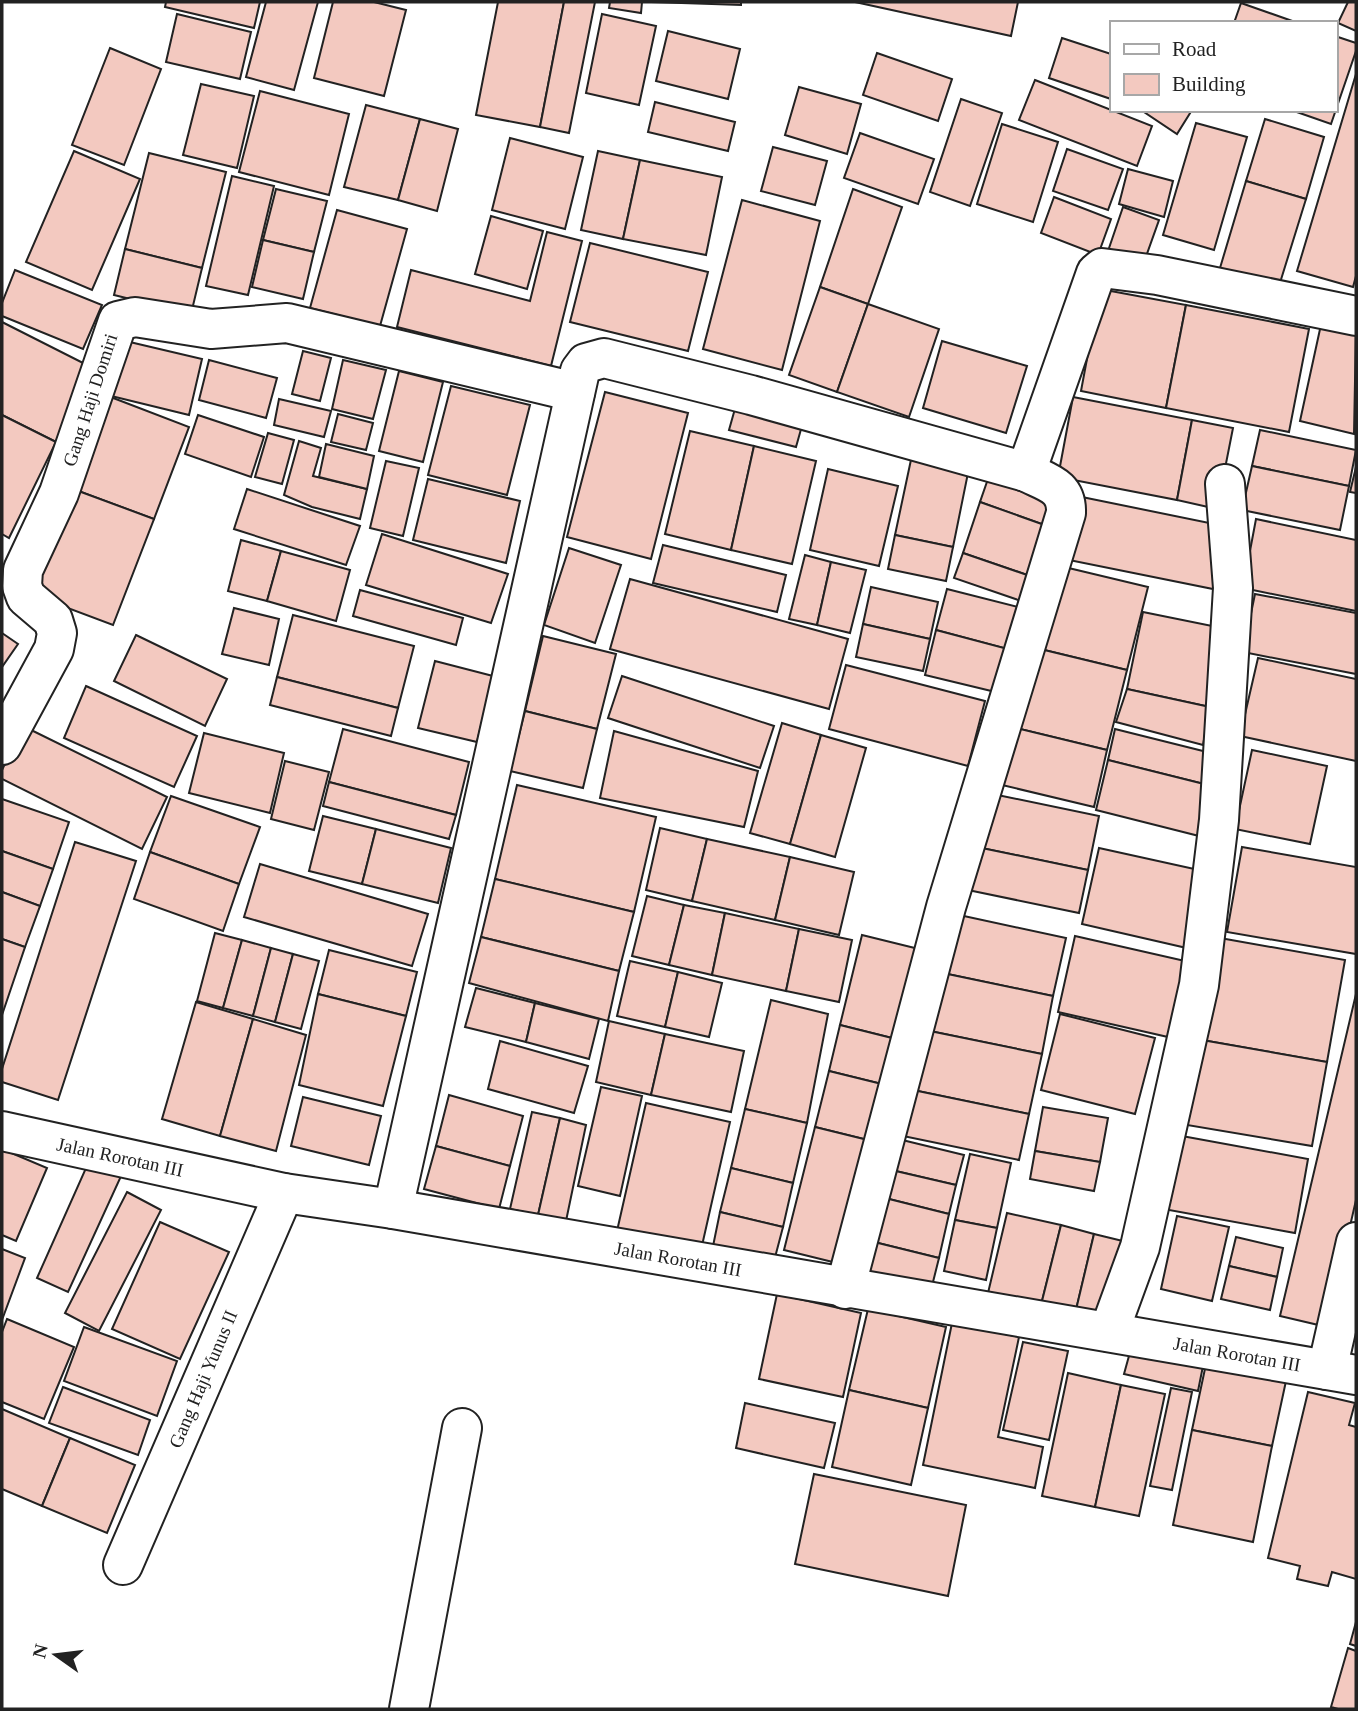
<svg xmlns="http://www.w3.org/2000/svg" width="1358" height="1711" font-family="'Times New Roman',serif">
<rect width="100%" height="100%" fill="#fff"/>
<g fill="#f3c9c0" stroke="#222" stroke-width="2">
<path d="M166 2H260L254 28 165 7Z"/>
<path d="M266 2H318L294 90 246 77Z"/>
<path d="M333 2H374L406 10 384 96 314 78Z"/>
<path d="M498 2H564L540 127 476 115Z"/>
<path d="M564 2H595L569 133 540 127Z"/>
<path d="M610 2H642L641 13 609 8Z"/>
<path d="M651 2H741V5Z"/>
<path d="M855 2H1018L1011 36Z"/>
<path d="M1348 2H1356V31L1338 23Z"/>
<path d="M1241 3 1298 23H1234Z"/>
<path d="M177 14 251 32 240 79 166 62Z"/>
<path d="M602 14 656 26 639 105 586 93Z"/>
<path d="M668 31 740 49 728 99 656 81Z"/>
<path d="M1335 36 1356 43V51L1331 124 1291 110H1335Z"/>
<path d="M1062 38 1111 54V99L1049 78Z"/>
<path d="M110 48 161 69 124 165 72 145Z"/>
<path d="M877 53 952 79 938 121 863 95Z"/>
<path d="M1356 74V276L1353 287 1297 271Z"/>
<path d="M1035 80 1152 126 1137 166 1019 120Z"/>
<path d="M201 84 254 96 237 168 183 155Z"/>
<path d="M799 87 861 104 847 154 785 135Z"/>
<path d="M260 91 349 114 329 195 239 172Z"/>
<path d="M961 99 1002 113 970 206 930 192Z"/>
<path d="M655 102 735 122 728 151 648 132Z"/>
<path d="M366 105 420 119 398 200 344 187Z"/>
<path d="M1141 110H1192L1177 134Z"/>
<path d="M420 119 458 129 437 211 398 200Z"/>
<path d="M1265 119 1324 137 1306 199 1246 181Z"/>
<path d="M1196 123 1247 137 1214 250 1163 235Z"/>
<path d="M1002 124 1058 142 1033 222 977 204Z"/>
<path d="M860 133 934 159 918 204 844 178Z"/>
<path d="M510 138 583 157 565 229 492 210Z"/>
<path d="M773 147 827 161 815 205 761 191Z"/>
<path d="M1067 149 1123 169 1108 210 1053 191Z"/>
<path d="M74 151 140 179 92 290 26 262Z"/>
<path d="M598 151 640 160 623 239 581 230Z"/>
<path d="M149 153 226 172 202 268 125 249Z"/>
<path d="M640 160 722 177 706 255 623 239Z"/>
<path d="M1128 169 1173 181 1164 217 1119 204Z"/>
<path d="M232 176 274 186 248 295 206 286Z"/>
<path d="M1246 181 1306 199 1279 286 1220 268Z"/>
<path d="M276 189 327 201 314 252 263 240Z"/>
<path d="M853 189 902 207 868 304 820 287Z"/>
<path d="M1054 197 1111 219 1098 255 1041 233Z"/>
<path d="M742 200 820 221 782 370 703 349Z"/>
<path d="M1123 207 1159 220 1143 265 1107 254Z"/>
<path d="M337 210 407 229 380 326 310 308Z"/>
<path d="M491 216 543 231 527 289 475 274Z"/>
<path d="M547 232 582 241 551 366 397 327 411 270 530 301Z"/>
<path d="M263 240 314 252 303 299 252 287Z"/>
<path d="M590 243 708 272 688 351 570 322Z"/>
<path d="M125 249 202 268 191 314 114 295Z"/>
<path d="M15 270 102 305 83 349 2 316V303Z"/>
<path d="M820 287 868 304 837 392 789 375Z"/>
<path d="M1100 289 1186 305 1166 408 1081 391Z"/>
<path d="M868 304 939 329 909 417 837 392Z"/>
<path d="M1186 305 1309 329 1289 432 1166 408Z"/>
<path d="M1322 320 1356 328 1354 434 1300 421Z"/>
<path d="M2 322 93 368 56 442 2 415Z"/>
<path d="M117 339 202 359 189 415 103 394Z"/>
<path d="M942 341 1027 366 1006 433 923 408Z"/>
<path d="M303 351 331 358 320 401 292 394Z"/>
<path d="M209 360 277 378 266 418 199 400Z"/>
<path d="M343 360 386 370 373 419 332 409Z"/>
<path d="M399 371 443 382 423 462 379 451Z"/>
<path d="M451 386 530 405 507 495 428 475Z"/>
<path d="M605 392 688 413 651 559 567 537Z"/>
<path d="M108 396 189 427 154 519 73 489Z"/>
<path d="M1073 397 1192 420 1177 500 1058 477Z"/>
<path d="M738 398 805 415 796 447 729 430Z"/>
<path d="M279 399 331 411 324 437 274 425Z"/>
<path d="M338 414 373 423 366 450 331 442Z"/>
<path d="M2 415 56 442 9 538 2 534Z"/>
<path d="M198 415 264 437 251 477 185 454Z"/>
<path d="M1192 420 1233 428 1217 509 1177 500Z"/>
<path d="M1260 430 1356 450 1349 486 1252 466Z"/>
<path d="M690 431 754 446 731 550 665 534Z"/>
<path d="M268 433 294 440 282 484 255 477Z"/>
<path d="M299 441 321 448 313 476 367 489 360 519 312 507 284 495Z"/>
<path d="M326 444 374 456 367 489 319 477Z"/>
<path d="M754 446 816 461 792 564 731 550Z"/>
<path d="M912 455 969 468 953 547 895 535Z"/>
<path d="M386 461 419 468 403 536 370 528Z"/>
<path d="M1252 466 1349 486 1340 530 1242 510Z"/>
<path d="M1356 467V493L1350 492Z"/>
<path d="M828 469 898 486 879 566 810 550Z"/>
<path d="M989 476 1063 501 1053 528 980 502Z"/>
<path d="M428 479 520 501 506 563 413 540Z"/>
<path d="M73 489 154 519 113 625 33 595Z"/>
<path d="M247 489 360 526 346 565 234 529Z"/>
<path d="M1077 496 1224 526 1213 589 1064 559Z"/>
<path d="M980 502 1053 528 1036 578 963 553Z"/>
<path d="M1256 519 1356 540V611L1243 588Z"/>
<path d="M382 534 508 574 491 623 366 585Z"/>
<path d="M895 535 953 547 946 581 888 569Z"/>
<path d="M241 540 281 551 267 601 228 591Z"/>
<path d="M663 545 786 575 777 612 653 583Z"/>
<path d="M569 548 621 565 595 643 544 625Z"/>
<path d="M281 551 350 570 336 621 267 601Z"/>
<path d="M963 553 1036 578 1027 603 954 578Z"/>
<path d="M805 555 831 562 817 625 789 619Z"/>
<path d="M831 562 866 570 850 633 817 625Z"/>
<path d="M1056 565 1148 587 1127 670 1036 648Z"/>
<path d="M630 579 848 639 829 709 610 649Z"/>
<path d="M871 587 938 602 930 639 863 624Z"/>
<path d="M947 589 1030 610 1019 652 936 630Z"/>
<path d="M360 590 463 618 456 645 353 616Z"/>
<path d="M1255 594 1356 613V674L1243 652Z"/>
<path d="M234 608 279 619 269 665 222 654Z"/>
<path d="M1143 612 1227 629 1210 707 1127 689Z"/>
<path d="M293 615 414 646 398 708 277 677Z"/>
<path d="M863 624 930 639 923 671 856 657Z"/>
<path d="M936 630 1019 652 1008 695 925 675Z"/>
<path d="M2 633 18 644 2 667Z"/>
<path d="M136 635 227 679 205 726 114 681Z"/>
<path d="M543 636 616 654 597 729 525 711Z"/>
<path d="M1036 648 1127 670 1107 750 1016 728Z"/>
<path d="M1258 658 1356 679V761L1240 736Z"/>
<path d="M435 661 493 676 477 742 418 728Z"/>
<path d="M846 665 985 701 968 766 829 729Z"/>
<path d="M622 676 774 726 760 768 608 718Z"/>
<path d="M277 677 398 708 391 736 270 705Z"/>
<path d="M86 686 197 736 174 787 64 738Z"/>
<path d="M1127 689 1210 707 1203 745 1116 722Z"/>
<path d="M525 711 597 729 583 788 510 771Z"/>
<path d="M782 723 821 735 790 844 750 833Z"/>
<path d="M23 726 167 797 142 849 2 779V770Z"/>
<path d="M1016 728 1107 750 1094 807 1002 785Z"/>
<path d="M343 729 469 762 456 815 329 782Z"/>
<path d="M1115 729 1219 755 1212 786 1108 760Z"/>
<path d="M614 731 758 771 744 827 600 798Z"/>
<path d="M204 733 284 753 270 813 189 793Z"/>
<path d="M821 735 866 748 835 857 790 844Z"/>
<path d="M1252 750 1327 766 1310 844 1235 829Z"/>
<path d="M1108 760 1212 786 1199 836 1096 810Z"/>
<path d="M285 761 329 772 314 830 271 819Z"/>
<path d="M329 782 456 815 449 839 323 806Z"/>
<path d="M517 785 656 817 634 912 495 879Z"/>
<path d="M983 792 1099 816 1088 870 972 846Z"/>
<path d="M171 796 260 827 239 884 150 852Z"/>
<path d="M2 799 69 822 53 869 2 851Z"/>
<path d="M323 816 376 829 362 884 309 871Z"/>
<path d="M660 828 707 839 692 901 646 890Z"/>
<path d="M376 829 451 848 438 903 362 884Z"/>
<path d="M707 839 790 857 775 920 692 901Z"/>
<path d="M75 842 136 861 58 1100 2 1082V1069Z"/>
<path d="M972 846 1088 870 1079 913 963 889Z"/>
<path d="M1242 847 1356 867V954L1227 932Z"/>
<path d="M1099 848 1208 872 1191 949 1082 924Z"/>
<path d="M2 851 53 869 40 906 2 892Z"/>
<path d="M150 852 239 884 223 931 134 899Z"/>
<path d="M790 857 854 872 839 935 775 920Z"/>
<path d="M260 864 428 914 412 966 244 917Z"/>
<path d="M495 879 634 912 619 971 481 937Z"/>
<path d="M2 892 40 906 25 947 2 939Z"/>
<path d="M647 896 684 905 669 965 632 956Z"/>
<path d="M684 905 725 913 712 975 669 965Z"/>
<path d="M725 913 799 929 786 991 712 975Z"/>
<path d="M950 913 1066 938 1053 996 938 972Z"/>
<path d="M799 929 852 940 839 1002 786 991Z"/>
<path d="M215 933 242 940 223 1008 197 1001Z"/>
<path d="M862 935 927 951 904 1041 840 1025Z"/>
<path d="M1075 936 1185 961 1168 1037 1058 1012Z"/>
<path d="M481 937 619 971 608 1021 469 983Z"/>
<path d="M1220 938 1345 960 1327 1062 1202 1040Z"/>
<path d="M2 939 25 947 2 1015Z"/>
<path d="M242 940 271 948 253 1016 223 1008Z"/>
<path d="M271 948 293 954 275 1022 253 1016Z"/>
<path d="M329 950 417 972 406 1016 318 994Z"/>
<path d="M293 954 319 961 301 1029 275 1022Z"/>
<path d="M630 961 678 972 665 1027 617 1016Z"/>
<path d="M678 972 722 983 709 1037 665 1027Z"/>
<path d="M938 972 1053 996 1042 1054 925 1030Z"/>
<path d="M476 988 535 1003 526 1042 465 1027Z"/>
<path d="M318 994 406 1016 383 1106 299 1085Z"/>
<path d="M1356 994V1200L1327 1327 1280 1316Z"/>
<path d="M771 1000 828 1014 807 1123 745 1109Z"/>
<path d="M196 1002 253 1019 220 1136 162 1119Z"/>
<path d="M535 1003 599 1019 589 1059 526 1042Z"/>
<path d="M1060 1014 1155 1038 1135 1114 1041 1090Z"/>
<path d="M253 1019 306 1035 276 1151 220 1136Z"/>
<path d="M609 1021 665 1034 651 1095 596 1082Z"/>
<path d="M840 1025 904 1041 894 1087 829 1071Z"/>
<path d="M925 1030 1042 1054 1029 1114 913 1090Z"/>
<path d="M665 1034 744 1051 731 1112 651 1095Z"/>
<path d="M1202 1040 1327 1062 1312 1146 1187 1125Z"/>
<path d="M500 1041 588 1066 574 1113 488 1089Z"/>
<path d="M829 1071 894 1087 880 1143 815 1127Z"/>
<path d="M601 1087 642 1096 620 1196 578 1186Z"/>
<path d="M913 1090 1029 1114 1019 1160 903 1136Z"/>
<path d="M449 1095 523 1116 510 1166 436 1146Z"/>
<path d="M303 1097 381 1116 369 1165 291 1146Z"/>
<path d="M646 1103 730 1122 701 1250 617 1231Z"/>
<path d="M1043 1107 1108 1118 1100 1162 1035 1151Z"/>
<path d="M745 1109 807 1123 793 1183 731 1168Z"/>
<path d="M532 1112 560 1118 538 1215 510 1209Z"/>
<path d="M560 1118 586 1125 566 1221 538 1215Z"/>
<path d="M815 1127 880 1143 849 1266 784 1250Z"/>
<path d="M1171 1134 1308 1159 1295 1233 1158 1208Z"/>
<path d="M894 1138 964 1155 956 1185 887 1169Z"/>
<path d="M436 1146 510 1166 499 1209 424 1189Z"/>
<path d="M2 1149 47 1168 16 1241 2 1235Z"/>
<path d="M1035 1151 1100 1162 1094 1191 1030 1179Z"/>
<path d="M970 1154 1011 1163 997 1228 955 1220Z"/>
<path d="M90 1159 122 1174 68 1292 37 1278Z"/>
<path d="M731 1168 793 1183 783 1227 720 1212Z"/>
<path d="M887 1169 956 1185 949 1214 881 1197Z"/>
<path d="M127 1192 161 1210 99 1331 65 1313Z"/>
<path d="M881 1197 949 1214 939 1258 870 1241Z"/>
<path d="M720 1212 783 1227 773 1265 712 1251Z"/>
<path d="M1007 1213 1061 1225 1041 1305 988 1293Z"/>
<path d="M1177 1216 1229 1227 1212 1301 1161 1289Z"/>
<path d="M955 1220 997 1228 986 1280 944 1271Z"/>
<path d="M160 1222 229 1252 180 1359 112 1329Z"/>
<path d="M1061 1225 1094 1234 1075 1314 1041 1305Z"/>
<path d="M1094 1234 1131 1243 1112 1323 1075 1314Z"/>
<path d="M1236 1237 1283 1248 1277 1277 1229 1266Z"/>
<path d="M870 1241 939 1258 929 1298 861 1281Z"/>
<path d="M2 1249 25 1258 2 1320Z"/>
<path d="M1229 1266 1277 1277 1270 1310 1221 1299Z"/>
<path d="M777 1294 861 1313 843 1397 759 1379Z"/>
<path d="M868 1309 946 1327 928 1408 849 1390Z"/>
<path d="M7 1319 74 1347 44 1419 2 1402V1332Z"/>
<path d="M952 1323 1019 1337 998 1437 1043 1447 1035 1488 923 1465Z"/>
<path d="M84 1327 177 1361 157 1416 64 1381Z"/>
<path d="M1023 1342 1068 1351 1049 1440 1003 1430Z"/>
<path d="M1132 1345 1204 1361 1198 1391 1124 1374Z"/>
<path d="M1206 1364 1286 1381 1272 1446 1192 1430Z"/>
<path d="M1068 1373 1121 1385 1095 1507 1042 1496Z"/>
<path d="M1121 1385 1165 1394 1139 1516 1095 1507Z"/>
<path d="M63 1387 150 1420 138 1455 49 1423Z"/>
<path d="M1171 1388 1192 1392 1172 1490 1150 1486Z"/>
<path d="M849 1390 928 1408 911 1485 832 1467Z"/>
<path d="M1308 1392 1355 1403 1349 1425 1356 1427V1579L1332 1572 1328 1586 1297 1579 1300 1566 1268 1558Z"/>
<path d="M745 1403 835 1423 824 1468 736 1448Z"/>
<path d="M2 1409 70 1438 42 1506 2 1489Z"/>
<path d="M1192 1430 1272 1446 1253 1542 1173 1525Z"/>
<path d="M70 1438 135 1465 107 1533 42 1506Z"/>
<path d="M814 1474 966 1505 948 1596 795 1564Z"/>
<path d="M1356 1622V1646L1350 1644Z"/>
<path d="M1348 1648 1356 1651V1709H1338L1331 1707Z"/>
</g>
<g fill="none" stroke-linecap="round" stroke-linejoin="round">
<defs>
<g id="minor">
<path d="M1026 472 1096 273 1102 268 1157 275 1356 316"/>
<path d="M2 745 54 649 57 633 53 620 26 597 22 586 23 570 59 493 118 321 135 317 211 329 287 323 575 392"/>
<path d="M2 1131 284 1193 393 1209 1356 1375"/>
<path d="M393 1209 580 371 586 363 604 358 751 395 1026 472C1048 483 1067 486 1066 513L946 907 845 1289"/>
<path d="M1109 1332 1140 1247 1199 985 1219 820 1233 588 1225 484"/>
<path d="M1327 1370 1356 1242"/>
<path d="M123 1565 284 1193"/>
<path d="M409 1709 462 1428"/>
</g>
</defs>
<use href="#minor" stroke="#222" stroke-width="42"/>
<use href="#minor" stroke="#fff" stroke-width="38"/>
</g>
<g text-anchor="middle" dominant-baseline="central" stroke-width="5" stroke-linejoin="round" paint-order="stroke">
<g font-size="19" fill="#222" stroke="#fff">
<text transform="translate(90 400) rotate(-72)">Gang Haji Domiri</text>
<text transform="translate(120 1157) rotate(12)">Jalan Rorotan III</text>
<text transform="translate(678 1259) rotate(10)">Jalan Rorotan III</text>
<text transform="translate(1237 1354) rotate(10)">Jalan Rorotan III</text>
<text transform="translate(203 1379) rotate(-67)">Gang Haji Yunus II</text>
</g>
</g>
<rect width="1358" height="1711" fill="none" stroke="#222222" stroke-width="7"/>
<rect x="1110" y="21" width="228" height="91" fill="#ffffff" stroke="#a7a7a7" stroke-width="2"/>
<rect x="1124" y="44" width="35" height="10" fill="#ffffff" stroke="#a7a7a7" stroke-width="2"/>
<text x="1172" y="56" font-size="21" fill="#222222">Road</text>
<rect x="1124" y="74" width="35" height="21" fill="#f3c9c0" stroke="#a7a7a7" stroke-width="2"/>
<text x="1172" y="91" font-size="21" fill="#222222">Building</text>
<g transform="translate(56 1655) rotate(284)" stroke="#ffffff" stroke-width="5" paint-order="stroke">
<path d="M0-5L12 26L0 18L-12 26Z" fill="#222222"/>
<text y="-10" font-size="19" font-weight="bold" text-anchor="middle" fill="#222222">N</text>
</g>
</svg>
